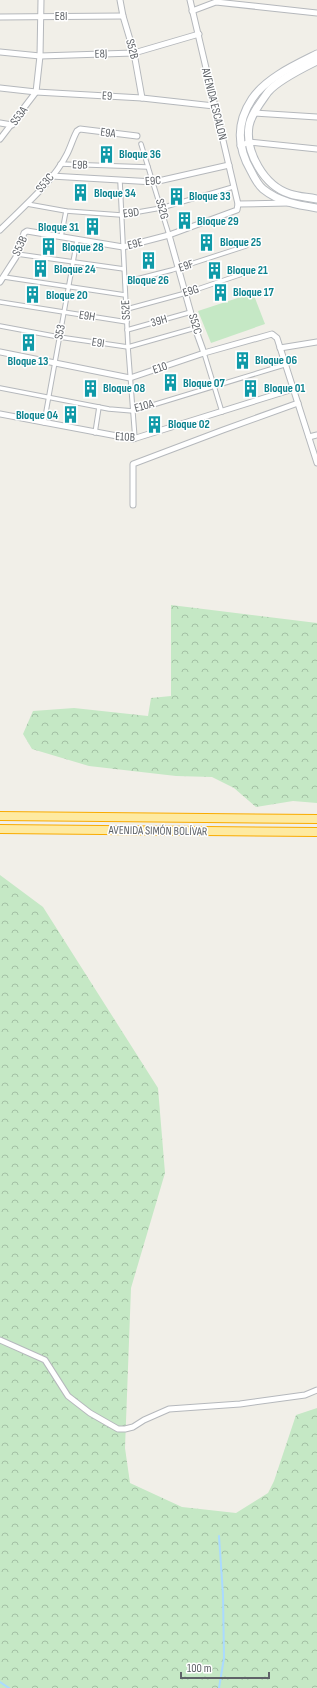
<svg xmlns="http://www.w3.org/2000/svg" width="317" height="1688" font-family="'Sofia Sans Condensed',sans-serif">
<defs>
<pattern id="forest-crowns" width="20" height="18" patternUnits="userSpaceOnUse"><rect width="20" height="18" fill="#c5e8c5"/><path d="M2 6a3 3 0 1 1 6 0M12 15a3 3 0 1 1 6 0" fill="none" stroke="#a3c0a4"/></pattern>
</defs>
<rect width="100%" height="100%" fill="#f1efe8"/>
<g fill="url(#forest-crowns)">
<path d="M171 605 317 623V803L293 801 256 807 234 788 212 777 176 776 89 766 32 749 23 734 33 711 74 708 148 716 151 698 171 696Z"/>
<path d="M0 875 43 907 158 1088 165 1173 131 1288 125 1448 130 1483 182 1507 236 1513 268 1493 274 1481 296 1415 317 1408V1688H0Z"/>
</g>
<path fill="#c5e8c5" d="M253 293 265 324 211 343 198 311Z"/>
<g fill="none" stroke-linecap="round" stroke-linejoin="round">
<g stroke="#aadaff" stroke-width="2">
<path d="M0 1682 9 1688"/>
<path d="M219 1688 224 1658 223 1595 219 1536"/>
</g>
<defs>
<g id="pedestrian">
<path d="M141 144 169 235"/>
<path d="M60 164 148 167"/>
<path d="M120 181 128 347 135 439"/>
<path d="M27 204 66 211 121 215 161 208 233 187"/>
<path d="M61 237 66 211"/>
<path d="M17 254 124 269"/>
<path d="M4 277 125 295"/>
<path d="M125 282 172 270 246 246"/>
<path d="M0 302 127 322"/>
<path d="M127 309 186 293 254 270"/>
<path d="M0 326 59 337 128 347 195 328"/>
<path d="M127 330 191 312"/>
<path d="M204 353 222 412"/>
<path d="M0 388 109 409 133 411 284 365"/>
<path d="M44 423 77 240"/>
<path d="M95 433 99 407"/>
</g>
<g id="minor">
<path d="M120 0 123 16 134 53 142 98"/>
<path d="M192 11 216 2 317 13"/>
<path d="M0 17 123 16"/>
<path d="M0 52 40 56 134 53 199 34"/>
<path d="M0 88 36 92 142 98 214 106"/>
<path d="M36 92 40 56 41 0"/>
<path d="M254 113 317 117"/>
<path d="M0 123 12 125"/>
<path d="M0 139 36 92"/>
<path d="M240 146 249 142 317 149"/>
<path d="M51 176 154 182 229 165"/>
<path d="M238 204 289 203"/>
<path d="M0 230C22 208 53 182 67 154 71 146 73 138 77 131L80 129 137 136"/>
<path d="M169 235 195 328 204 353"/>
<path d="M0 282 16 257 24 233 27 231 123 247 169 235 237 210 238 204 190 0"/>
<path d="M280 348 317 342"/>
<path d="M0 352 130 378 204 353 272 334 277 338 317 463"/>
<path d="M0 414 133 439 293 389"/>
<path d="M309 437 317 435"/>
<path d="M133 505V464L223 430 298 403"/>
<path d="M0 1340 45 1360 68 1396 90 1413 118 1429H125L133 1427 144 1420 169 1409 240 1404 305 1395 317 1390"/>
</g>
<g id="secondary">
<path d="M317 54C295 65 266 78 252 99 236 123 237 147 251 171 254 177 258 185 263 189 279 202 298 205 317 208"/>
<path d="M317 61C303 68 278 80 268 92 261 102 251 114 249 126 245 152 264 186 290 194 299 197 308 197 317 199"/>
</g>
<g id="trunk">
<path d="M0 816 317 819"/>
<path d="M0 829 317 832"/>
</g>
</defs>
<use href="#pedestrian" stroke="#b5b8bc" stroke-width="5.5"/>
<use href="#minor" stroke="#b5b8bc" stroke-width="7"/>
<use href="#secondary" stroke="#b6babf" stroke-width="9"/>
<use href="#trunk" stroke="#f9ab00" stroke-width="10"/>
<use href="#pedestrian" stroke="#fff" stroke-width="3.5"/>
<use href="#minor" stroke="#fff" stroke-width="5"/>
<use href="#secondary" stroke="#fff" stroke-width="7"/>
<use href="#trunk" stroke="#feeaa1" stroke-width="8"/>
</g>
<defs>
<symbol id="building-bare" viewBox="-9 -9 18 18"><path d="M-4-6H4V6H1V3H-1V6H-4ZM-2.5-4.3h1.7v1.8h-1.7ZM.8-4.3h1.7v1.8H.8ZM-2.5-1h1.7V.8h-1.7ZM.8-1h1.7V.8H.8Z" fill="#0f9aa8" stroke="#fff" stroke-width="2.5" paint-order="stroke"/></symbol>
</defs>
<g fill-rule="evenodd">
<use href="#building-bare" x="94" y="142" width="25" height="25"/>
<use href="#building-bare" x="68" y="180" width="25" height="25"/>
<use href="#building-bare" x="164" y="184" width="25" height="25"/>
<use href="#building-bare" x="172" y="208" width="25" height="25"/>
<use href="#building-bare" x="80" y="214" width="25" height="25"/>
<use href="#building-bare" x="194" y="230" width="25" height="25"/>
<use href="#building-bare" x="36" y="234" width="25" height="25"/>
<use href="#building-bare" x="136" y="248" width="25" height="25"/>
<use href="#building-bare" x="28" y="256" width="25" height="25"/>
<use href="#building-bare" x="202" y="258" width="25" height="25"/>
<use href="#building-bare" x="208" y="280" width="25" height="25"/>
<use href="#building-bare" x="20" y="282" width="25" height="25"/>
<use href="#building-bare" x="16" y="330" width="25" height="25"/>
<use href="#building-bare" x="230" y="348" width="25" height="25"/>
<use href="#building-bare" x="158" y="370" width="25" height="25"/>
<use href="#building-bare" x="78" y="376" width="25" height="25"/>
<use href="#building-bare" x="238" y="376" width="25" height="25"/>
<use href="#building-bare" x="58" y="402" width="25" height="25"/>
<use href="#building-bare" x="142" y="412" width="25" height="25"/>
</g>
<g text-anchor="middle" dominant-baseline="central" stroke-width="3" stroke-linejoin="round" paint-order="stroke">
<g font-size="12" fill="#5f6368" stroke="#fff">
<text x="61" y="16">E8I</text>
<text transform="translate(132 49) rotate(75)">S52B</text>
<text transform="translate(101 54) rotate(-2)">E8J</text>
<text transform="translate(107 96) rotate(3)">E9</text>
<text transform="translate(214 104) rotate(76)">AVENIDA ESCALON</text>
<text transform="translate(19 116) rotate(-53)">S53A</text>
<text transform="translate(108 133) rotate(7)">E9A</text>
<text transform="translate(80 165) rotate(2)">E9B</text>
<text transform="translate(153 181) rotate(-4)">E9C</text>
<text transform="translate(45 183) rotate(-50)">S53C</text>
<text transform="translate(162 209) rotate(74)">S52G</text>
<text transform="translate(131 213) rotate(-8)">E9D</text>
<text transform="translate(135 244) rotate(-14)">E9E</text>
<text transform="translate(20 246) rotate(-66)">S53B</text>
<text transform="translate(186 266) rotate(-18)">E9F</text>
<text transform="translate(191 291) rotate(-18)">E9G</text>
<text transform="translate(126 310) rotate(-93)">S52E</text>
<text transform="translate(87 316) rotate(9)">E9H</text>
<text transform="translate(159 321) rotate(-16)">39H</text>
<text transform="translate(195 324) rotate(74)">S52C</text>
<text transform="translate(60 332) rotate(-79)">S53</text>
<text transform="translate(98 343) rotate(8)">E9I</text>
<text transform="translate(160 368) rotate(-19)">E10</text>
<text transform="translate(144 406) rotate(-15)">E10A</text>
<text transform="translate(125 437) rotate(3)">E10B</text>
<text transform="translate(158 831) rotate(1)">AVENIDA SIMÓN BOLÍVAR</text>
</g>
<g font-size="12" font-weight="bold" fill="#0d838f" stroke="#fff" text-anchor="start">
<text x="119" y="154">Bloque 36</text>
<text x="94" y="193">Bloque 34</text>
<text x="189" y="196">Bloque 33</text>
<text x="197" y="221">Bloque 29</text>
<text x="79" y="227" text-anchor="end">Bloque 31</text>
<text x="220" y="242">Bloque 25</text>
<text x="62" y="247">Bloque 28</text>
<text x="54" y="269">Bloque 24</text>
<text x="227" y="270">Bloque 21</text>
<text x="148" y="280" text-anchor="middle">Bloque 26</text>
<text x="233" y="292">Bloque 17</text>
<text x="46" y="295">Bloque 20</text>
<text x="255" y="360">Bloque 06</text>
<text x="28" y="361" text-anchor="middle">Bloque 13</text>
<text x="183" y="383">Bloque 07</text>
<text x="103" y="388">Bloque 08</text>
<text x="264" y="388">Bloque 01</text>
<text x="58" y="415" text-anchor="end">Bloque 04</text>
<text x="168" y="424">Bloque 02</text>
</g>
</g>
<path d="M181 1672v6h88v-6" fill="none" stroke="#5f6368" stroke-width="2"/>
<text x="187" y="1672" font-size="12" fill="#5f6368" stroke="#ffffff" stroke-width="3" paint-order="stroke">100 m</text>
</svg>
